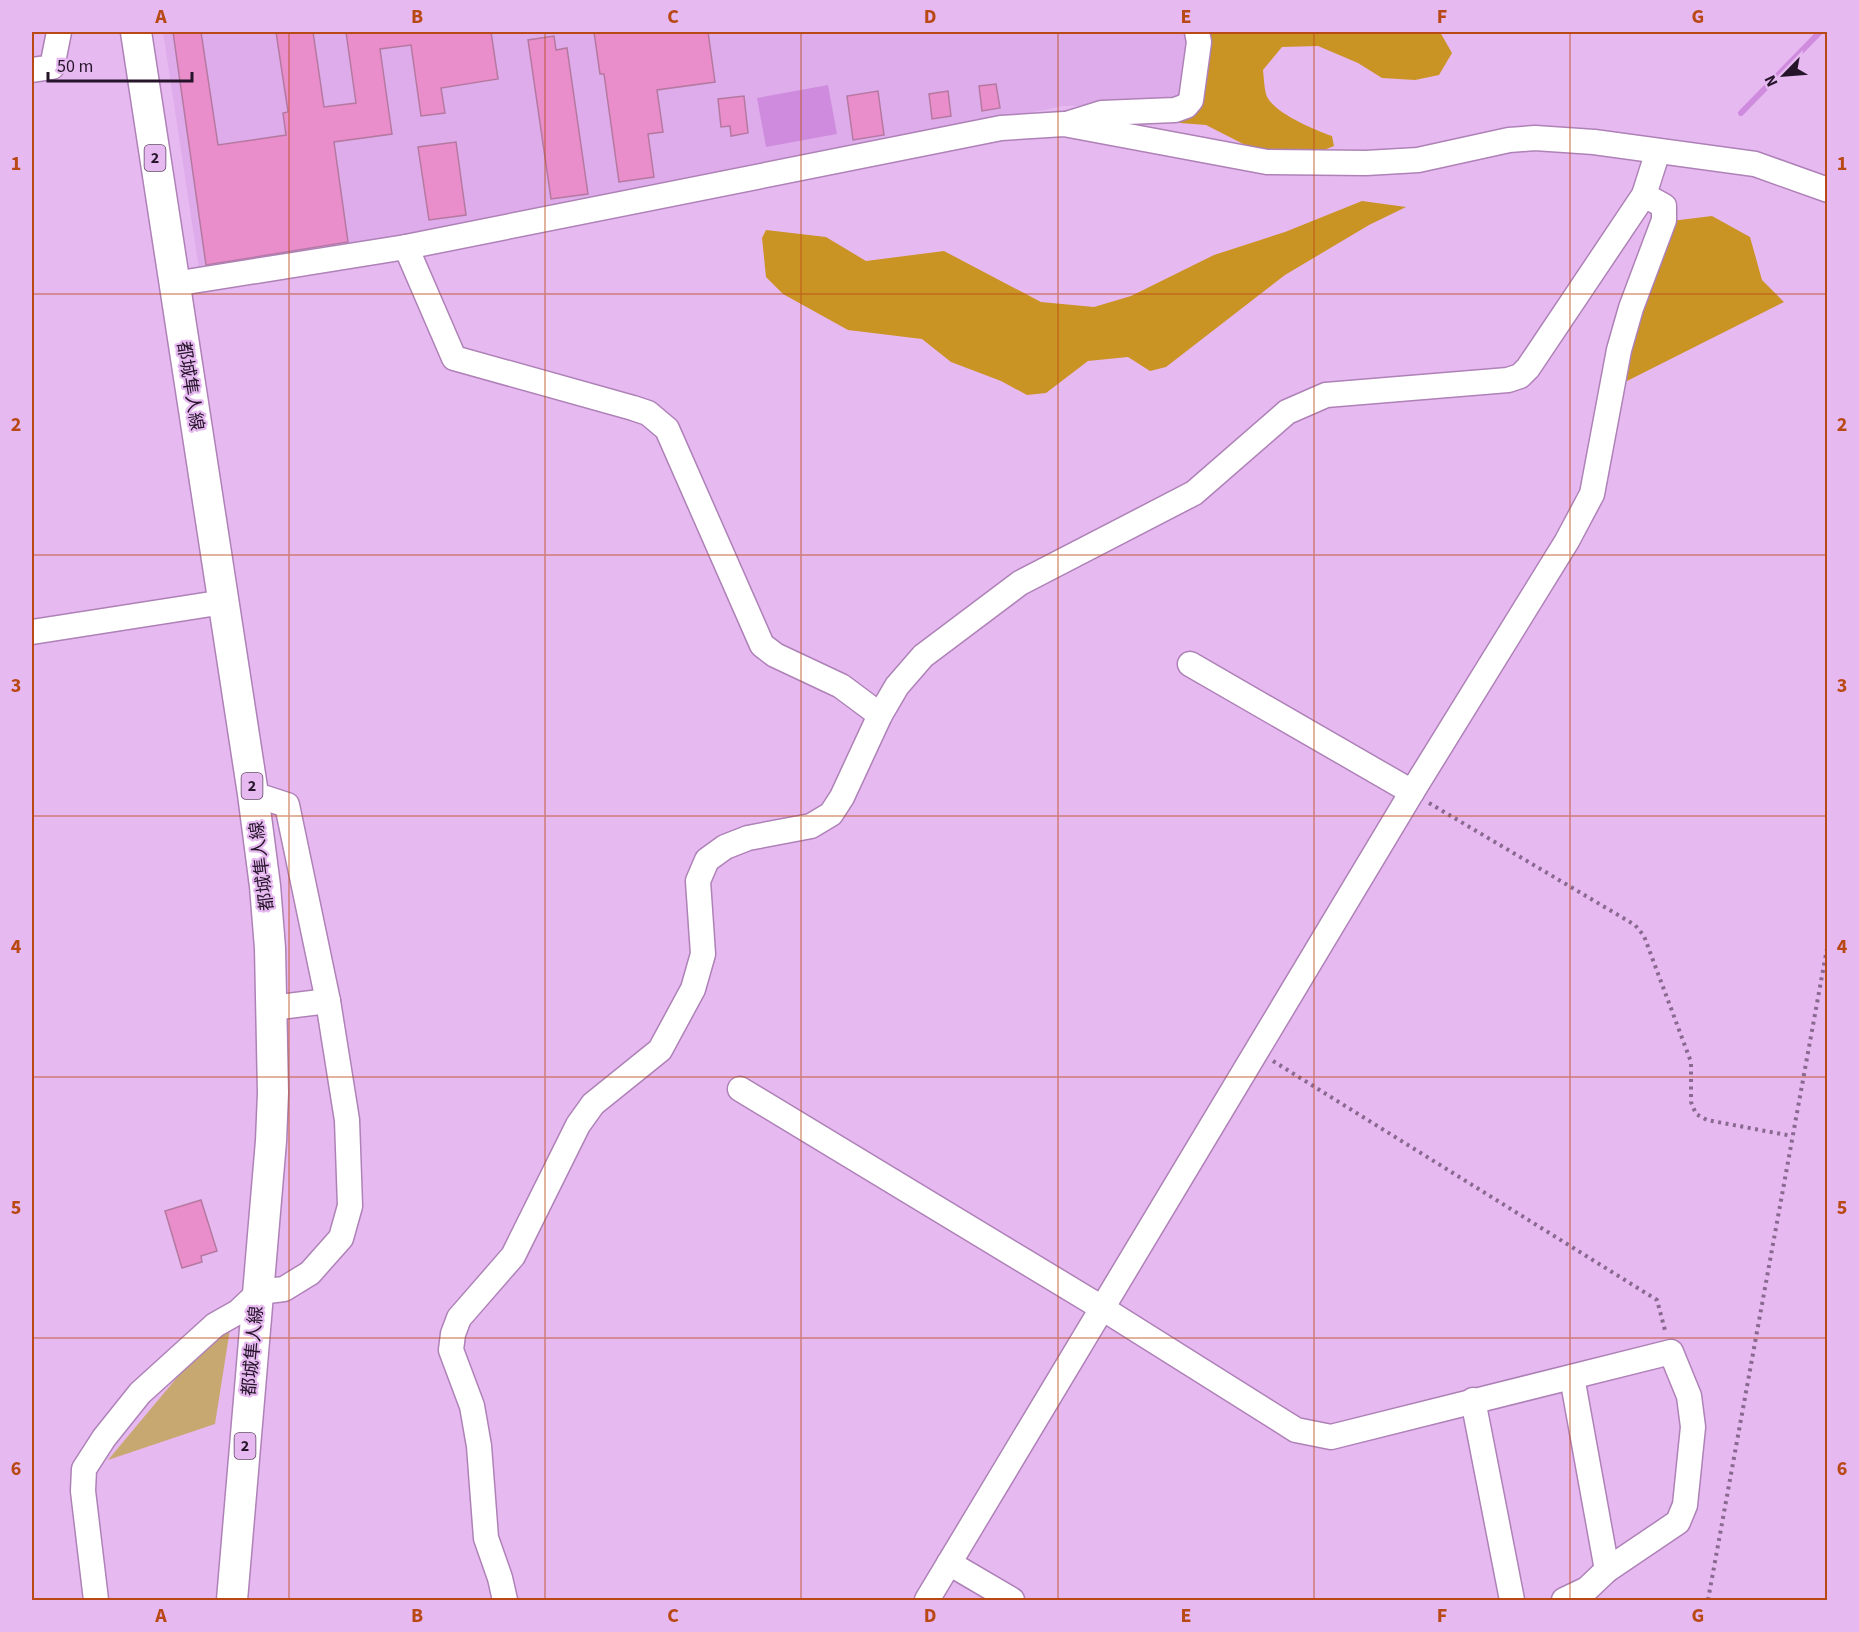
<svg xmlns="http://www.w3.org/2000/svg" width="1859" height="1632" font-family="'Source Sans 3','Noto Sans JP',sans-serif">
<rect width="100%" height="100%" fill="#e7b9f1"/>
<path fill="#deacea" d="M163 32H1193L1187 97 1165 104 1063 106 388 241 199 269Z"/>
<path fill="#c8a871" d="M230 1329 215 1424 108 1460 200 1350Z"/>
<g fill="#ca9424">
<path d="M1207 32H1440L1452 53 1439 75 1415 80 1382 78 1358 63 1318 46 1282 47 1263 70C1264 78 1264 87 1266 94 1271 112 1315 130 1332 136L1334 146 1314 154 1257 151 1206 125 1115 118 1178 115Z"/>
<path d="M1362 201 1406 207 1369 225 1285 275 1166 367 1150 371 1128 357 1088 361 1046 393 1027 395 1001 381 951 362 922 339 848 330 783 294 766 277 762 238 766 230 826 237 866 261 944 251 1041 302 1094 307 1131 296 1214 255 1285 232Z"/>
<path d="M1712 216 1750 237 1762 280 1784 302 1621 384 1635 328 1671 221Z"/>
</g>
<path fill="#cf8cde" d="M828 85 837 134 766 147 757 98Z"/>
<g fill="none" stroke-linecap="round" stroke-linejoin="round">
<path stroke="#cf8cde" stroke-width="6" d="M1741 113 1820 32"/>
</g>
<g fill="#e98dcb" stroke="#b579a1" stroke-width="1.5">
<path d="M173 32H201L218 145 286 135 283 113 288 112 276 32H313L324 107 356 103 346 32H491L498 79 441 88 445 113 421 116 411 45 380 49 392 134 334 142 348 242 206 265Z"/>
<path d="M594 32H708L715 82 657 90 663 132 648 134 654 177 619 182 604 74H600Z"/>
<path d="M554 36 556 50 567 48 588 194 551 199 528 40Z"/>
<path d="M996 84 1000 108 982 111 979 86Z"/>
<path d="M878 91 884 135 853 140 847 96Z"/>
<path d="M948 91 951 116 932 119 929 94Z"/>
<path d="M744 96 748 133 731 136 730 126 721 127 718 99Z"/>
<path d="M456 142 466 215 429 220 418 147Z"/>
<path d="M201 1200 217 1251 201 1256 202 1262 182 1268 165 1211Z"/>
</g>
<g fill="none" stroke-linecap="round" stroke-linejoin="round">
<defs>
<g id="minor">
<path d="M32 70 52 67 59 32"/>
<path d="M1070 123 1102 113 1175 110 1186 106 1191 100 1199 42 1197 32"/>
<path d="M406 247 454 358 633 408 648 413 667 429 762 645 775 655 841 686 880 715"/>
<path d="M174 284 406 247 1001 128 1064 124 1267 162 1366 163 1418 160 1509 140 1535 138 1594 142 1755 164 1828 190"/>
<path d="M32 632 224 602"/>
<path d="M1190 664 1412 792"/>
<path d="M272 1008 328 1001"/>
<path d="M740 1089 1102 1308 1296 1430 1331 1437 1671 1352 1689 1396 1693 1427 1685 1505 1678 1522 1607 1570 1587 1589 1564 1600"/>
<path d="M1572 1377 1607 1570"/>
<path d="M1473 1400 1512 1600"/>
<path d="M949 1563 1012 1600"/>
<path d="M96 1600 83 1491 84 1469 104 1438 140 1393 215 1325 238 1312 259 1292 284 1289 310 1273 341 1238 350 1206 347 1120 328 1001 287 805 253 794"/>
<path d="M505 1600 500 1578 486 1538 479 1446 472 1406 451 1350 453 1334 459 1318 513 1256 578 1125 593 1104 660 1050 693 989 703 954 698 881 707 860 725 847 748 838 811 826 831 814 842 797 880 715 897 686 923 656 1020 583 1194 493 1287 412 1326 395 1508 380 1520 376 1528 368 1644 195 1658 151"/>
<path d="M927 1600 1412 792 1567 541 1592 494 1619 350 1631 308 1664 220V206L1644 195"/>
</g>
<path id="major" d="M136 32 253 794 265 886 270 948 273 1093 271 1141 232 1600"/>
</defs>
<use href="#minor" stroke="#ae82b7" stroke-width="27"/>
<use href="#major" stroke="#ae82b7" stroke-width="33"/>
<g stroke="#896990" stroke-width="4" stroke-dasharray="3 4.5" stroke-linecap="butt">
<path d="M1429 803 1635 925 1644 936 1691 1062V1102L1696 1114 1707 1120 1792 1136"/>
<path d="M1273 1061 1657 1300 1666 1334"/>
<path d="M1708 1600 1828 943"/>
</g>
<use href="#minor" stroke="#fff" stroke-width="24"/>
<use href="#major" stroke="#fff" stroke-width="30"/>
</g>
<path fill="none" stroke="#b84814" stroke-width="1.5" stroke-opacity="0.55" d="M289 32V1600M545 32V1600M801 32V1600M1058 32V1600M1314 32V1600M1570 32V1600M32 294H1828M32 555H1828M32 816H1828M32 1077H1828M32 1338H1828"/>
<g text-anchor="middle" dominant-baseline="central" stroke-width="4.5" stroke-linejoin="round" paint-order="stroke">
<g fill="#e7b9f1" stroke="#604666" stroke-width="1.5">
<rect x="144.5" y="145" width="21" height="26" rx="4.5"/>
<rect x="241.5" y="773" width="21" height="26" rx="4.5"/>
<rect x="234.5" y="1433" width="21" height="26" rx="4.5"/>
</g>
<g font-size="16" font-weight="bold" fill="#26152a">
<text x="155" y="158">2</text>
<text x="252" y="786">2</text>
<text x="245" y="1446">2</text>
</g>
<g font-size="18" fill="#26152a" stroke="#e7b9f1">
<text transform="translate(190 386) rotate(81)">都城隼人線</text>
<text transform="translate(262 866) rotate(-97)">都城隼人線</text>
<text transform="translate(253 1351) rotate(-85)">都城隼人線</text>
</g>
</g>
<rect width="1859" height="1632" fill="none" stroke="#e7b9f1" stroke-width="66"/>
<g transform="translate(1784 75) rotate(245)" stroke="#e7b9f1" stroke-width="4.5" paint-order="stroke">
<path d="M0-4.5L10 22L0 15L-10 22Z" fill="#26152a"/>
<text y="-9" font-size="16" font-weight="bold" text-anchor="middle" fill="#26152a">N</text>
</g>
<path d="M48 72v9h144v-9" fill="none" stroke="#26152a" stroke-width="3"/>
<text x="57" y="72" font-size="18" fill="#26152a" stroke="#e7b9f1" stroke-width="4.5" paint-order="stroke">50 m</text>
<rect x="33" y="33" width="1793" height="1566" fill="none" stroke="#b84814" stroke-width="2"/>
<g font-size="20" text-anchor="middle" font-weight="bold" fill="#b84814">
<text x="161" y="23">A</text>
<text x="417" y="23">B</text>
<text x="673" y="23">C</text>
<text x="930" y="23">D</text>
<text x="1186" y="23">E</text>
<text x="1442" y="23">F</text>
<text x="1698" y="23">G</text>
<text x="16" y="170">1</text>
<text x="1842" y="170">1</text>
<text x="16" y="431">2</text>
<text x="1842" y="431">2</text>
<text x="16" y="692">3</text>
<text x="1842" y="692">3</text>
<text x="16" y="953">4</text>
<text x="1842" y="953">4</text>
<text x="16" y="1214">5</text>
<text x="1842" y="1214">5</text>
<text x="16" y="1475">6</text>
<text x="1842" y="1475">6</text>
<text x="161" y="1622">A</text>
<text x="417" y="1622">B</text>
<text x="673" y="1622">C</text>
<text x="930" y="1622">D</text>
<text x="1186" y="1622">E</text>
<text x="1442" y="1622">F</text>
<text x="1698" y="1622">G</text>
</g>
</svg>
